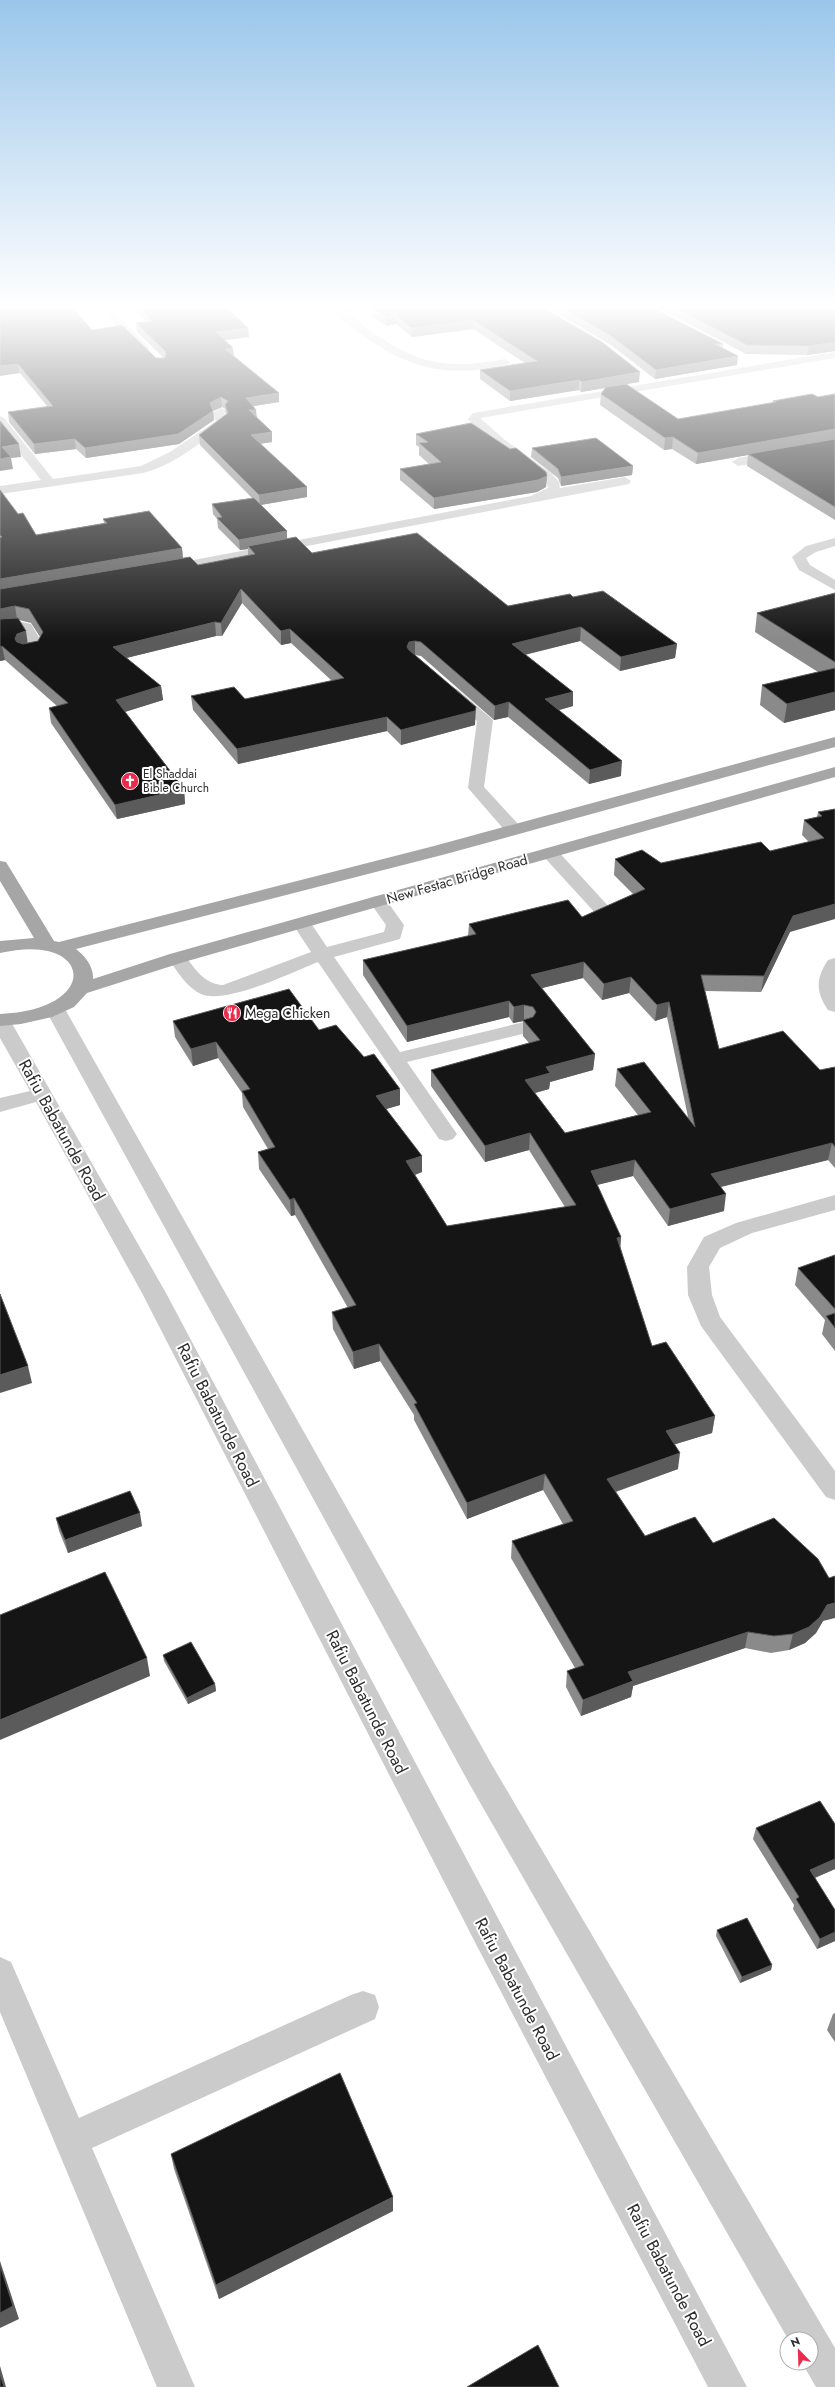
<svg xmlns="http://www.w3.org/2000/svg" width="835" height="2387" font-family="Jost,sans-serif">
<rect width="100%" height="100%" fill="#fff"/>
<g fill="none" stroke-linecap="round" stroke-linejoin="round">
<g fill="#cbcbcb" fill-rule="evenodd">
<path d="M97 306H107L148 345V349H140Z"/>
<path d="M355 306H372L348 313C404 358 433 373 505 359L510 362 509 364C454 378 414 371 368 339 358 332 344 324 337 314L340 309Z"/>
<path d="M835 352V358L480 418 505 440 551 473 559 482 560 488 625 477 631 481 629 484 167 573 160 569 167 565 531 496 548 488 547 483 543 479 497 446 470 421 468 419 473 413Z"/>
<path d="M221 408 227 411 224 414 228 422 226 424C200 443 174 465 143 473L0 494V486L41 480 0 428V416L4 418 53 479 141 466 170 452 216 421 212 413Z"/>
<path d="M835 441V449L738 466 732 462 738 458Z"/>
<path d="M835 538V546L816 552 806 558 810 565 835 580V590L799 570 792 557 806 546Z"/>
<path d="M17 621 31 624 44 646 40 653 25 656 20 655 18 652 20 649 30 646 21 630 0 632V624Z"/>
<path d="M452 687 457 689 493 720 484 787 519 825 522 829 519 833H507L468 788 477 721 447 695 444 692 447 689Z"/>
<path d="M550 848 556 849 610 908 613 912 610 916H598L544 857 541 853 544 849Z"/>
<path d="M378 896 384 897 404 925 400 939 334 957 400 1052 524 1022 531 1024 534 1028 531 1032 407 1062 457 1134 453 1139 446 1141 439 1139 318 962C293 972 225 1005 201 994 187 988 176 970 168 958L170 954H184C194 968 204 984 223 985L311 952 292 923 294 919H308L327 947 384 932 386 925 369 901 372 897Z"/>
<path d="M835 958V1012L828 1010C815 991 816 978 828 960Z"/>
<path d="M55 1003 62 1005 65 1009 492 1765 835 2348V2387H816L802 2363H811V2339H788L470 1785 45 1009 48 1005Z"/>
<path d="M0 1014 7 1016 10 1020 166 1293 747 2387H708L478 1948 142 1293 36 1102 0 1112V1098L30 1091 0 1038Z"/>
<path d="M835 1195V1210L752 1233 720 1248 709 1267 712 1295 720 1317 835 1471V1500L826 1497 701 1326 688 1295 687 1267 704 1237 736 1223Z"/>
<path d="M0 1957 11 1962 79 2118 351 1995 363 1991 375 1995 379 2007 375 2019 92 2148 195 2387H157L0 2012Z"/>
</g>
<path fill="#a6a6a6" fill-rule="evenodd" d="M835 737V747L446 854 76 949C85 956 94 967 93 979L170 954 835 767V777L184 962 87 993 74 1007 52 1017 21 1024 0 1026V1014C103 1010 93 931 0 953V941L34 938 0 881V861L6 862 54 941 59 942 434 846Z"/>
</g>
<g fill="#8a8a8a" fill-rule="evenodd">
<path d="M0 306 92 330 156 358H164L137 332 136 323 146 322 133 306H225L248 328 249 337 225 340 234 356 279 402 254 406 257 418 272 432V442L260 444 307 487V497L261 505 287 531V539L312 553 508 606 573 597 677 644 675 658 620 671 580 641 525 655 573 706 559 710 621 776 589 784 508 717 494 720 421 656 415 655H414L475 722V725L401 745 387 731 238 764 193 710 191 696 245 699 332 681 291 643 281 645 242 603 222 636H216L126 658 161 686 163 700 125 712 184 789 185 804 117 819 51 723 49 708 57 706 5 660 0 661V490L18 514 36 535 104 523 103 519 182 548 183 558 198 565 248 555V549L240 550 218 528 217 519 213 514 212 504 252 498 200 445 199 435 226 415 225 409 222 407 213 411 214 420 179 444 86 458 76 449 35 454 9 422 8 412 47 406 20 373ZM19 620 31 623 40 637 38 641 27 643Z"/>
<path d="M372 306H540L639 382 626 384 678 419 773 403V401L818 397 835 394V520L747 466 748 455 696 464 672 449 664 450 600 405 601 394 606 388 581 392 579 390 510 401 480 379V370L525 363 473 329 412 337 396 324 386 326 372 316Z"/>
<path d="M544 306H649L723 344 722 348 737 365 655 379 611 345Z"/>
<path d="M657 306H835V351L807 355 746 354 657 307Z"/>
<path d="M416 434 547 476 546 487 537 492 434 509 400 480V469L429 464 419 455V447L416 445Z"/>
<path d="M532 448 633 466 632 475 561 486 558 478 531 457Z"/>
<path d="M835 593V710L784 723 760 705 762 685 818 672 755 632 757 613Z"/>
<path d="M835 809 790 932 761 992 705 991 719 1049 820 1070 835 1067V1168L828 1160 721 1187 724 1211 668 1226 633 1176 597 1185 621 1237 620 1247 652 1346 715 1416 712 1433 675 1444 678 1469 616 1492 645 1536 713 1543 823 1621 816 1633 805 1643 789 1650 771 1653 745 1648 633 1686 631 1697 581 1716 566 1687 567 1671 575 1668 511 1558 512 1541 563 1524 543 1490 467 1519 414 1420V1415L380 1361 354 1369 333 1329 332 1312 348 1308 295 1215 291 1216 259 1169 258 1152 268 1149 243 1107 242 1093 218 1058 193 1066 175 1037 173 1021 319 1030 400 1105 386 1109 422 1156V1172L415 1175 447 1226 565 1207 529 1150 485 1162 431 1086V1070L529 1043 523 1036V1021L513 1023 509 1017 407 1042 363 975V960L468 936 469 924 582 917 633 894 614 875 615 859 661 863 770 851 809 842 802 835 804 820 817 817 818 812ZM583 978 602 1000 629 993 655 1021 667 1017 688 1117 617 1069 615 1086 638 1115 565 1133 535 1093 549 1089 550 1082 593 1070 595 1054 542 988Z"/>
<path d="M835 1255V1351L822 1334 825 1320 795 1285 798 1268Z"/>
<path d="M56 1518 142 1526 68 1553 59 1531Z"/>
<path d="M163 1655 215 1684 216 1691 188 1704 164 1661Z"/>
<path d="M835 1824V1869L815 1878 835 1910V1941L817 1949 793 1909 794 1905 753 1839 756 1828Z"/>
<path d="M717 1930 772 1965 771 1970 740 1983 716 1936Z"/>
<path d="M835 2013V2042L827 2030 833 2014Z"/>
<path d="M171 2154 393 2211 219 2299 174 2169Z"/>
</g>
<g fill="#5b5b5b">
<path d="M372 306H388L372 307Z"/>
<path d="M396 315V324L386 326V317Z"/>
<path d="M473 320V329L412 337V328Z"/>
<path d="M248 328 249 337 217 341 216 332Z"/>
<path d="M835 342V351L807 355 809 346Z"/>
<path d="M233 348 234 357 225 349Z"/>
<path d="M738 356 737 365 655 379 656 370Z"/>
<path d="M18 364 20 373 0 376V366Z"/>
<path d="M640 372 639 382 581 392 582 382Z"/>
<path d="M579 380V390L510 401V391Z"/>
<path d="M279 393V402L247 407 246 398Z"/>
<path d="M221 397 222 407 213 411 214 420 179 444 86 458 85 448 210 403Z"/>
<path d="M249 410H256L257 419Z"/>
<path d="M835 429V440L748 454V455L696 464 698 453Z"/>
<path d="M272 432V442L251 445V435Z"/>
<path d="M673 437 672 449 664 450 665 438Z"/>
<path d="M75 439 76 449 35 454 34 444Z"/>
<path d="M19 444 21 457 11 458 13 469 0 471V459L2 447Z"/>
<path d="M633 466 632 475 561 486V477Z"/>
<path d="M547 476 546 487 537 492 434 509V498Z"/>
<path d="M307 487V497L260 505 259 495Z"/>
<path d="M287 531V541L248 546V549L240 550 239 540Z"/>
<path d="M182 548 183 561 0 592V579Z"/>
<path d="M241 589 242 603 222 636 221 623Z"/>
<path d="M15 606 17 620 0 623V609Z"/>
<path d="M215 622 216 636 114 661 113 647Z"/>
<path d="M581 627 580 641 511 658 512 644Z"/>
<path d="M290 629 291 643 281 645V631Z"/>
<path d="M26 631 28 645 19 648 15 639 17 634Z"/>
<path d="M415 641V655L409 656 407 647 409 642Z"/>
<path d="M677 644 675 658 620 671 621 657Z"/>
<path d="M2 646 5 660 0 661V647Z"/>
<path d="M161 686 163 700 118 714 116 700Z"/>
<path d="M573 692V706L545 714V699Z"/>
<path d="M835 692V710L784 723 787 704Z"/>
<path d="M509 702 508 717 494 720 495 706Z"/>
<path d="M476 707 475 725 401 745V730Z"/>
<path d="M387 717V731L238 764 237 749Z"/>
<path d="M622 761 621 776 589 784 590 770Z"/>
<path d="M184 789 185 804 117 819 115 805Z"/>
<path d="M835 903V919L790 932 761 992 764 976 793 916Z"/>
<path d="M584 962 583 978 530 991 531 975Z"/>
<path d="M631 977 629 993 602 1000 604 984Z"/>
<path d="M509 1001V1017L407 1042V1026Z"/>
<path d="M669 1002 667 1017 655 1021 657 1005Z"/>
<path d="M524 1005V1021L513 1023 514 1007Z"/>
<path d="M216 1042 218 1058 193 1066 191 1049Z"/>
<path d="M595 1054 593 1070 550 1082 549 1089 524 1096 525 1080 546 1067Z"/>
<path d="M400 1089V1105L376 1112V1096Z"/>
<path d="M530 1133 529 1150 485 1162V1146Z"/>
<path d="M832 1143 828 1160 708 1190 711 1174Z"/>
<path d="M422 1156V1172L406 1178V1161Z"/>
<path d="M635 1160 633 1176 589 1187 591 1171Z"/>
<path d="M726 1194 724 1211 668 1226 670 1209Z"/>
<path d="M294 1198 295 1215 291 1216 290 1200Z"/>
<path d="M621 1237 620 1254 617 1238Z"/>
<path d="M379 1344 380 1361 354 1369 353 1352Z"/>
<path d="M28 1366 32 1383 0 1393V1375Z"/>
<path d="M715 1416 712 1433 663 1448 666 1431Z"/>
<path d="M680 1453 678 1469 606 1495 607 1479Z"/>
<path d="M545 1474 543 1490 467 1519V1503Z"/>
<path d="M140 1513 142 1526 68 1553 65 1540Z"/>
<path d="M835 1603V1618L823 1621 816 1633 805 1643 789 1650 793 1634 827 1605Z"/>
<path d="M748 1632 745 1648 633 1686 631 1697 581 1716 583 1700 628 1672Z"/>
<path d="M147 1658 150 1676 0 1740V1720Z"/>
<path d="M215 1684 216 1691 188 1704 187 1698Z"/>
<path d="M835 1859V1869L807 1881 810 1870Z"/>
<path d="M835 1932V1941L817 1949 820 1939Z"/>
<path d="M772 1965 771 1970 740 1983 742 1977Z"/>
<path d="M393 2197V2211L219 2299 216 2285Z"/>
<path d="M0 2261 19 2319 0 2328Z"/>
<path d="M0 2366 6 2387H4L0 2374Z"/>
</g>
<g fill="#151515" stroke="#5b5b5b" fill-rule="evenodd">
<path d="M0 306H71L92 330 122 325 156 358H165L166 352 136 323 152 321 139 306H225L248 328 216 332 233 348 225 349 279 393 246 398 256 410H249L272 432 251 435 307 487 259 495 199 435 228 413 225 405 228 401 221 397 210 403 213 411 178 434 85 448 75 439 34 444 8 412 53 406 18 364 0 366Z"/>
<path d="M386 306H540L602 342 640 372 582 382 579 380 510 391 480 370 537 361 473 320 412 328 396 315 386 317 372 307Z"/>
<path d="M560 306H649L723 344H715L738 356 656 370 611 336Z"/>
<path d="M671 306H835V342L809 346 747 345Z"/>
<path d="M626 384 678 419 776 402 773 401 812 394 818 397 835 394V429L698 453 673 437 665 438 601 394 606 387Z"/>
<path d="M0 421 19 444 2 447 11 457 0 459Z"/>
<path d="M471 423 510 449 516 448 546 472 547 476 538 480 434 498 400 469 441 462 419 443 428 442 416 434Z"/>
<path d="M596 438 633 466 561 477 558 469 532 448Z"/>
<path d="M835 439V507L748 454Z"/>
<path d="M0 490 18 514 23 513 36 535 107 523 103 519 149 511 182 548 0 579V538L2 537 0 535Z"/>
<path d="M254 498 287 531 239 540 217 518 222 517 212 504Z"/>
<path d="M417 533 508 606 570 594 573 597 603 591 677 644 621 657 581 627 512 644 573 692 545 699 622 761 590 770 509 702 495 706 421 642 415 641 409 642 407 647 409 650 476 707 475 711 401 730 387 717 237 749 191 696 234 687 245 699 344 678 290 629 281 631 241 589 221 623 215 622 113 647 161 686 116 700 184 789 115 805 49 708 68 703 2 646 0 647V619L18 618 26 631 17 634 15 639 17 642 23 644 38 641 43 632 29 609 15 606 0 609V589L190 557 198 565 255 554 248 546 296 537 312 553Z"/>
<path d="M835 593V662L757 613Z"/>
<path d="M835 668V692L787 704 762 685Z"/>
<path d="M835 809V904L793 916 764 976 701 975 719 1049 783 1031 820 1070 835 1067V1147L832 1143 711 1174 726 1194 670 1209 635 1160 591 1171 621 1237 617 1238 652 1346 666 1342 715 1416 666 1431 680 1453 607 1479 645 1536 695 1517 713 1543 774 1518 818 1559 829 1578 835 1576V1603L827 1605 820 1617 809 1627 793 1634 774 1636 748 1632 628 1672 633 1681 583 1700 567 1671 584 1665 512 1541 573 1521 545 1474 467 1503 414 1404 417 1403 379 1344 353 1352 332 1312 356 1305 294 1198 290 1200 258 1152 275 1147 242 1091 250 1089 216 1042 191 1049 173 1021 289 989 319 1030 336 1025 364 1057 374 1054 400 1089 376 1096 422 1156 406 1161 447 1226 576 1205 530 1133 485 1146 431 1070 540 1040 523 1020 533 1017 536 1012 533 1007 524 1005 514 1007 509 1001 407 1026 363 960 476 934 469 924 568 900 582 917 645 889 615 859 642 850 661 863 761 842 770 851 824 838 804 820 822 816 818 812ZM584 962 604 984 631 977 657 1005 669 1002 695 1127 644 1062 617 1069 651 1112 565 1133 525 1080 550 1073 546 1067 595 1054 531 975Z"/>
<path d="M835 1255V1309L798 1268Z"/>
<path d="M0 1294 28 1366 0 1375Z"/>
<path d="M835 1313V1328L826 1316Z"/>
<path d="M130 1491 140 1513 65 1540 56 1518Z"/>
<path d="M105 1572 147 1658 0 1720V1615Z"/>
<path d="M191 1642 215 1684 187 1698 163 1655Z"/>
<path d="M820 1801 835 1824V1859L810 1870 835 1910V1932L820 1939 796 1899 799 1897 756 1828Z"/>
<path d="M747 1918 772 1965 742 1977 717 1930Z"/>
<path d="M340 2073 393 2197 216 2285 171 2154Z"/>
<path d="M0 2265 13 2306 0 2313Z"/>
<path d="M538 2345 559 2387H467Z"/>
<path d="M0 2374 4 2387H0Z"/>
</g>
<linearGradient id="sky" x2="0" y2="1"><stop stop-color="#9bc6ea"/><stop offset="0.48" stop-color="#fff"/><stop offset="1" stop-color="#fff" stop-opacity="0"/></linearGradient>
<rect width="835" height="640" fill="url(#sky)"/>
<defs>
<symbol id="church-disc" viewBox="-11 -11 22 22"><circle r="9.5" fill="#ec2a4b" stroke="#fff"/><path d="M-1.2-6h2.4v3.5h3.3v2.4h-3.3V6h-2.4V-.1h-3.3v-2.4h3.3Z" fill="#fff"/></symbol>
<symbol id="restaurant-disc" viewBox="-11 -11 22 22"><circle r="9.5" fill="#ec2a4b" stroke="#fff"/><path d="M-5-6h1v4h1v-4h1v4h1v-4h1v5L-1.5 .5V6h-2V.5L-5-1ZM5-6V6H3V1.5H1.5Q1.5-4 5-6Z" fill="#fff"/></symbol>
</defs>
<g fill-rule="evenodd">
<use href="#church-disc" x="120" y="771" width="20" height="20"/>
<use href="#restaurant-disc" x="222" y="1003" width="20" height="20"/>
</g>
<g text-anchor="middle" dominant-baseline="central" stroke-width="4" stroke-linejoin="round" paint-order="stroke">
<g font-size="12" fill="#2e2e2e" stroke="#fff" text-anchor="start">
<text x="143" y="774">El Shaddai<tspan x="143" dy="14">Bible Church</tspan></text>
</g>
<g font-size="14" fill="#2e2e2e" stroke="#fff">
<text transform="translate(457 879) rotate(-16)">New Festac Bridge Road</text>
</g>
<g font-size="14" fill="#2e2e2e" stroke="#fff" text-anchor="start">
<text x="245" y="1013">Mega Chicken</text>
</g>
<g font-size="17" fill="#2e2e2e" stroke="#fff">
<text transform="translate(62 1130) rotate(61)">Rafiu Babatunde Road</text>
<text transform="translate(218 1415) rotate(63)">Rafiu Babatunde Road</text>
<text transform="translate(367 1702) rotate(63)">Rafiu Babatunde Road</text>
<text transform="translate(517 1989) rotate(62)">Rafiu Babatunde Road</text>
<text transform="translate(669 2275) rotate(62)">Rafiu Babatunde Road</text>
</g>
</g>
<g transform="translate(799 2351) rotate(337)"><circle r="19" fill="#ffffff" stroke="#ababab"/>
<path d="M0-3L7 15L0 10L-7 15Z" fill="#ec2a4b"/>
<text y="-6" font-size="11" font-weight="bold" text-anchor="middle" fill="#2e2e2e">N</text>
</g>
</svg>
